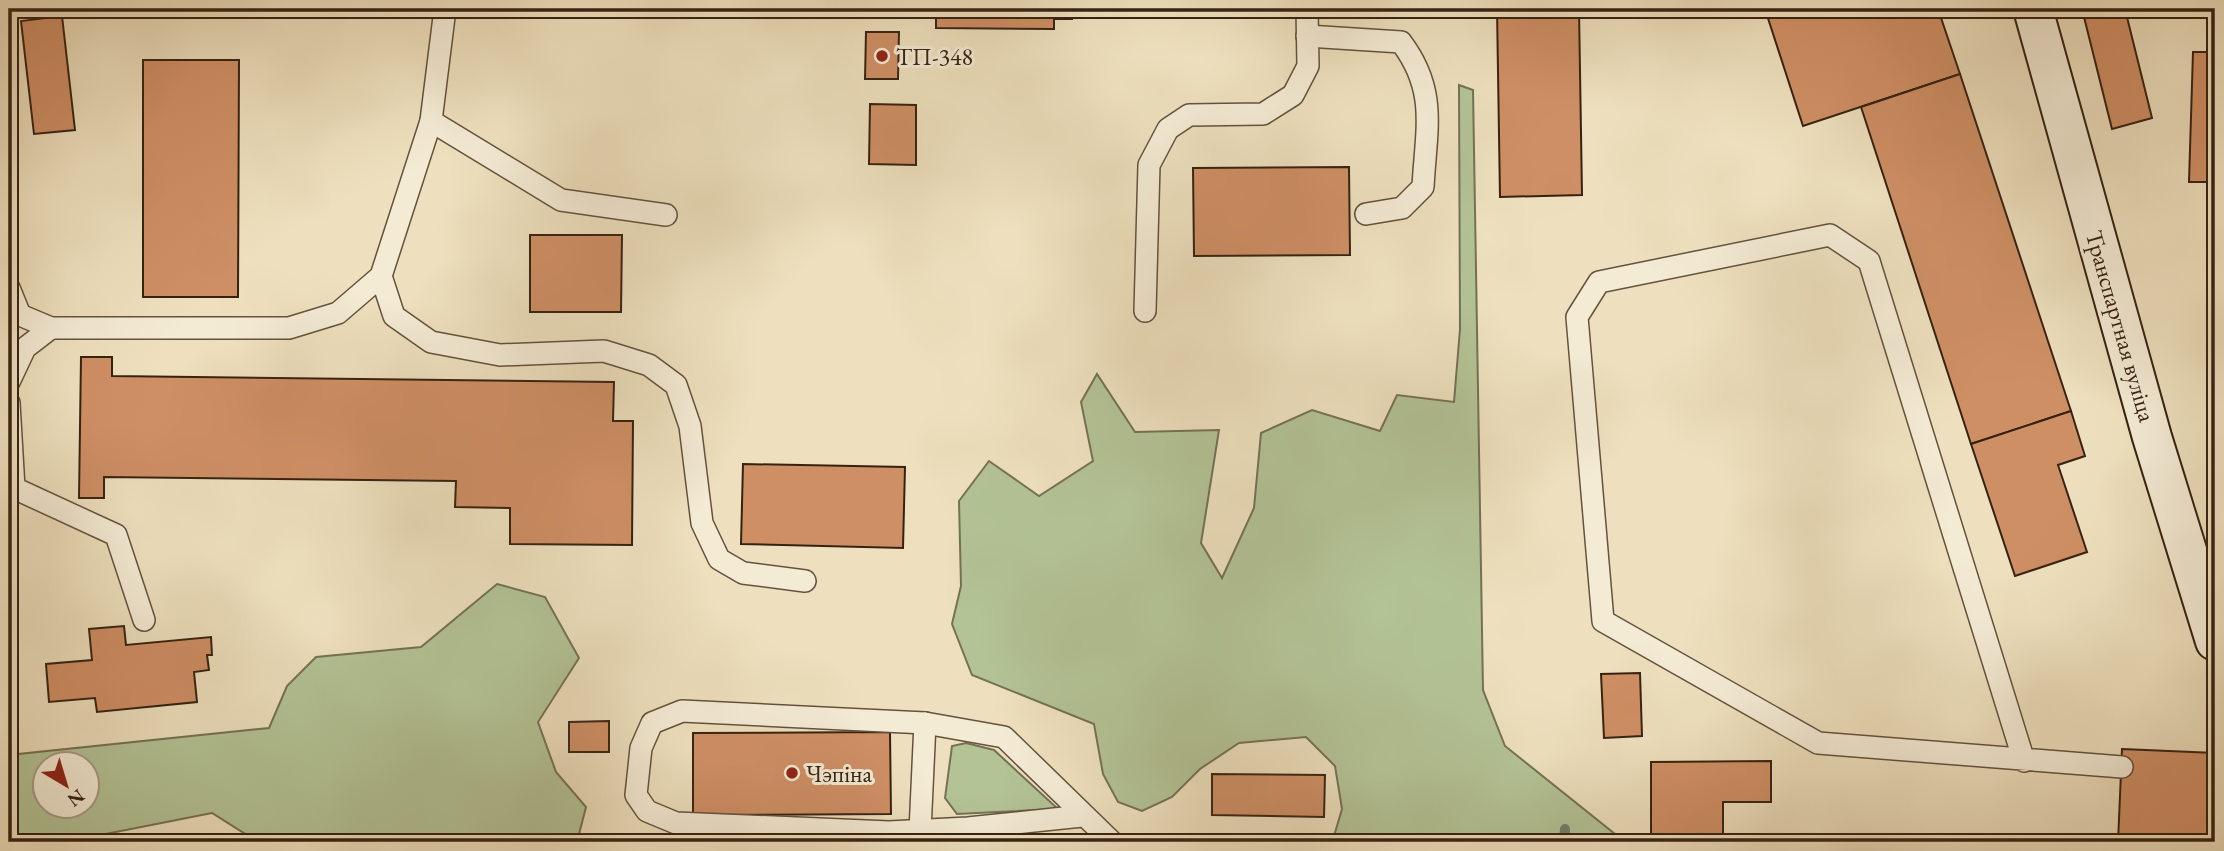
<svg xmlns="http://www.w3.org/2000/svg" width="2224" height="851" font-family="'EB Garamond',serif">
<rect width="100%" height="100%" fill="#eee0be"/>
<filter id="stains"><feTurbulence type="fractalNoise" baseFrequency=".00286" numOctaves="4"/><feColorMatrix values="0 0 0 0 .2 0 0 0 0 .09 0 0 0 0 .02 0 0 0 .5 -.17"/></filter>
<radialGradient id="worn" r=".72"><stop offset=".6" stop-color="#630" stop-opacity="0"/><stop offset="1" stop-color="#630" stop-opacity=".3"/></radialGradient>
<g fill="#b3c396" stroke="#747254" stroke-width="2" fill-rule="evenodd">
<path d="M1459 85 1473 90 1483 690 1505 746 1625 842H1336L1334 836 1342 809 1335 766 1306 737 1239 743 1200 769 1172 797 1142 811 1118 802 1103 774 1094 724 972 675 952 624 961 586 959 501 989 461 1039 496 1093 461 1081 402 1097 374 1135 432 1219 430 1201 543 1222 578 1254 508 1261 433 1312 410 1380 431 1397 395 1454 402 1460 329Z"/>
<path d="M497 584 545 597 579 658 538 722 556 772 586 807 577 842H436L407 837 258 842 212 813 65 842H9V755L269 728 287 686 316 657 421 647ZM46 764H88V806H46Z"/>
<path d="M966 743 994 750 1058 809 957 814 945 798 952 746Z"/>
</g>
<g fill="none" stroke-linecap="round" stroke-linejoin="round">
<path stroke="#727f6f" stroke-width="10" d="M1564 842 1565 829"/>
</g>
<g fill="#cf8f65" stroke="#362212" stroke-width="2">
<path d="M936 9H1072V19H1054V29L936 28Z"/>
<path d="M1497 9H1579L1582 195 1500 197Z"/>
<path d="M1765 9H1938L1960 74 1803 126Z"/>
<path d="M2082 9H2125L2152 118 2112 129Z"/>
<path d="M62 16 75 130 34 134 21 21Z"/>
<path d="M866 32H899L898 79H865Z"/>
<path d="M2193 52H2215V182H2189Z"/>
<path d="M143 60H239L238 297H143Z"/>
<path d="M1960 74 2071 411 1971 444 1861 107Z"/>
<path d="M870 104 916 105V165L869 164Z"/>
<path d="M1349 167 1350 255 1194 256 1193 168Z"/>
<path d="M530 235H622L621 312H530Z"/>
<path d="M81 357H112V376L614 382 613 421H633L632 545 510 544V508L455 507 456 481 104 477V498H79Z"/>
<path d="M2071 411 2085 456 2058 465 2087 552 2015 576 1971 444Z"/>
<path d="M743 464 905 467 903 548 741 544Z"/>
<path d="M124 626 126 645 211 637 212 655H207L209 670 194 672 197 702 97 712 95 698 49 702 46 664 92 660 89 629Z"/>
<path d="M1640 673 1642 736 1604 738 1601 674Z"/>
<path d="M609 721V752H569V722Z"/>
<path d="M890 732 891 814 693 815V733Z"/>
<path d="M2122 749 2215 753V842H2118Z"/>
<path d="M1771 761V802H1723V834L1651 835V762Z"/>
<path d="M1212 774 1325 775 1324 817 1212 815Z"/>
<path d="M1746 834 2112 837 2111 842H1746Z"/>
</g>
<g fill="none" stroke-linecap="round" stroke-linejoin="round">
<defs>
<g id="service">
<path d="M1307 36 1401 42C1438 91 1426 129 1423 187L1402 208 1366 214"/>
<path d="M431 121 561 200 666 215"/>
<path d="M381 276 394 316 431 342 500 355 604 351 649 365 676 385 690 426 702 523 719 559 743 573 805 581"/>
<path d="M9 288 20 315 51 328H289L338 313 381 276 431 121 445 9"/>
<path d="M1145 311 1149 165 1168 129 1189 115 1263 114 1293 95 1308 66 1307 9"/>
<path d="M9 382 25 348 51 328"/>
<path d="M9 403 14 488 116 535 144 620"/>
<path d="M2024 761 1869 261 1830 235 1599 282 1577 317 1603 621 1818 743 2122 767"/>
<path d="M1082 816 968 828 889 832 676 823 647 811 636 795 641 748 652 723 682 711 925 723 1004 737 1112 842"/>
<path d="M920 831 925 723"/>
</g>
<path id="secondary" d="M2033 9 2152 437 2215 641"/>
</defs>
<use href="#service" stroke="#64523d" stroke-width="24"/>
<use href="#secondary" stroke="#362212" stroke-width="42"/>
<use href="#service" stroke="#f4ebd5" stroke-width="21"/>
<use href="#secondary" stroke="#f4ebd5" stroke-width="38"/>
</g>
<g fill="#8f2418" stroke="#f4ebd5" stroke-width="2.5">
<circle cx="882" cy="56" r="7"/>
<circle cx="792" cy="773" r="7"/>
</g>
<g text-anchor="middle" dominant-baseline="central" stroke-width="6" stroke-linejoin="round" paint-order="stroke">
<g font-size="24" fill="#362212" stroke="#f4ebd5" text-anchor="start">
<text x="896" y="56">ТП-348</text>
<text x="806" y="773">Чэпіна</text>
</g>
<g font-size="24" fill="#362212" stroke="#f4ebd5">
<text transform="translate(2121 326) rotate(74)">Транспартная вуліца</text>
</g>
</g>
<rect width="2224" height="851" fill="none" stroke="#eee0be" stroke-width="35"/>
<rect x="10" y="10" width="2203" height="830" fill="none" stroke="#362212" stroke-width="3.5"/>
<rect x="18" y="18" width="2189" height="816" fill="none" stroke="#362212" stroke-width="2"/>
<g transform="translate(66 785) rotate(142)"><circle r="33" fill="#f4ebd5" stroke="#a89b87" stroke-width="2"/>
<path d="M0-5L12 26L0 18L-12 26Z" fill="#8f2418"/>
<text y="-10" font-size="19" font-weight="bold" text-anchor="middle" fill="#362212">N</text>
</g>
<rect width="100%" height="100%" filter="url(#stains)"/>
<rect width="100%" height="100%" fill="url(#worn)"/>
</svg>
